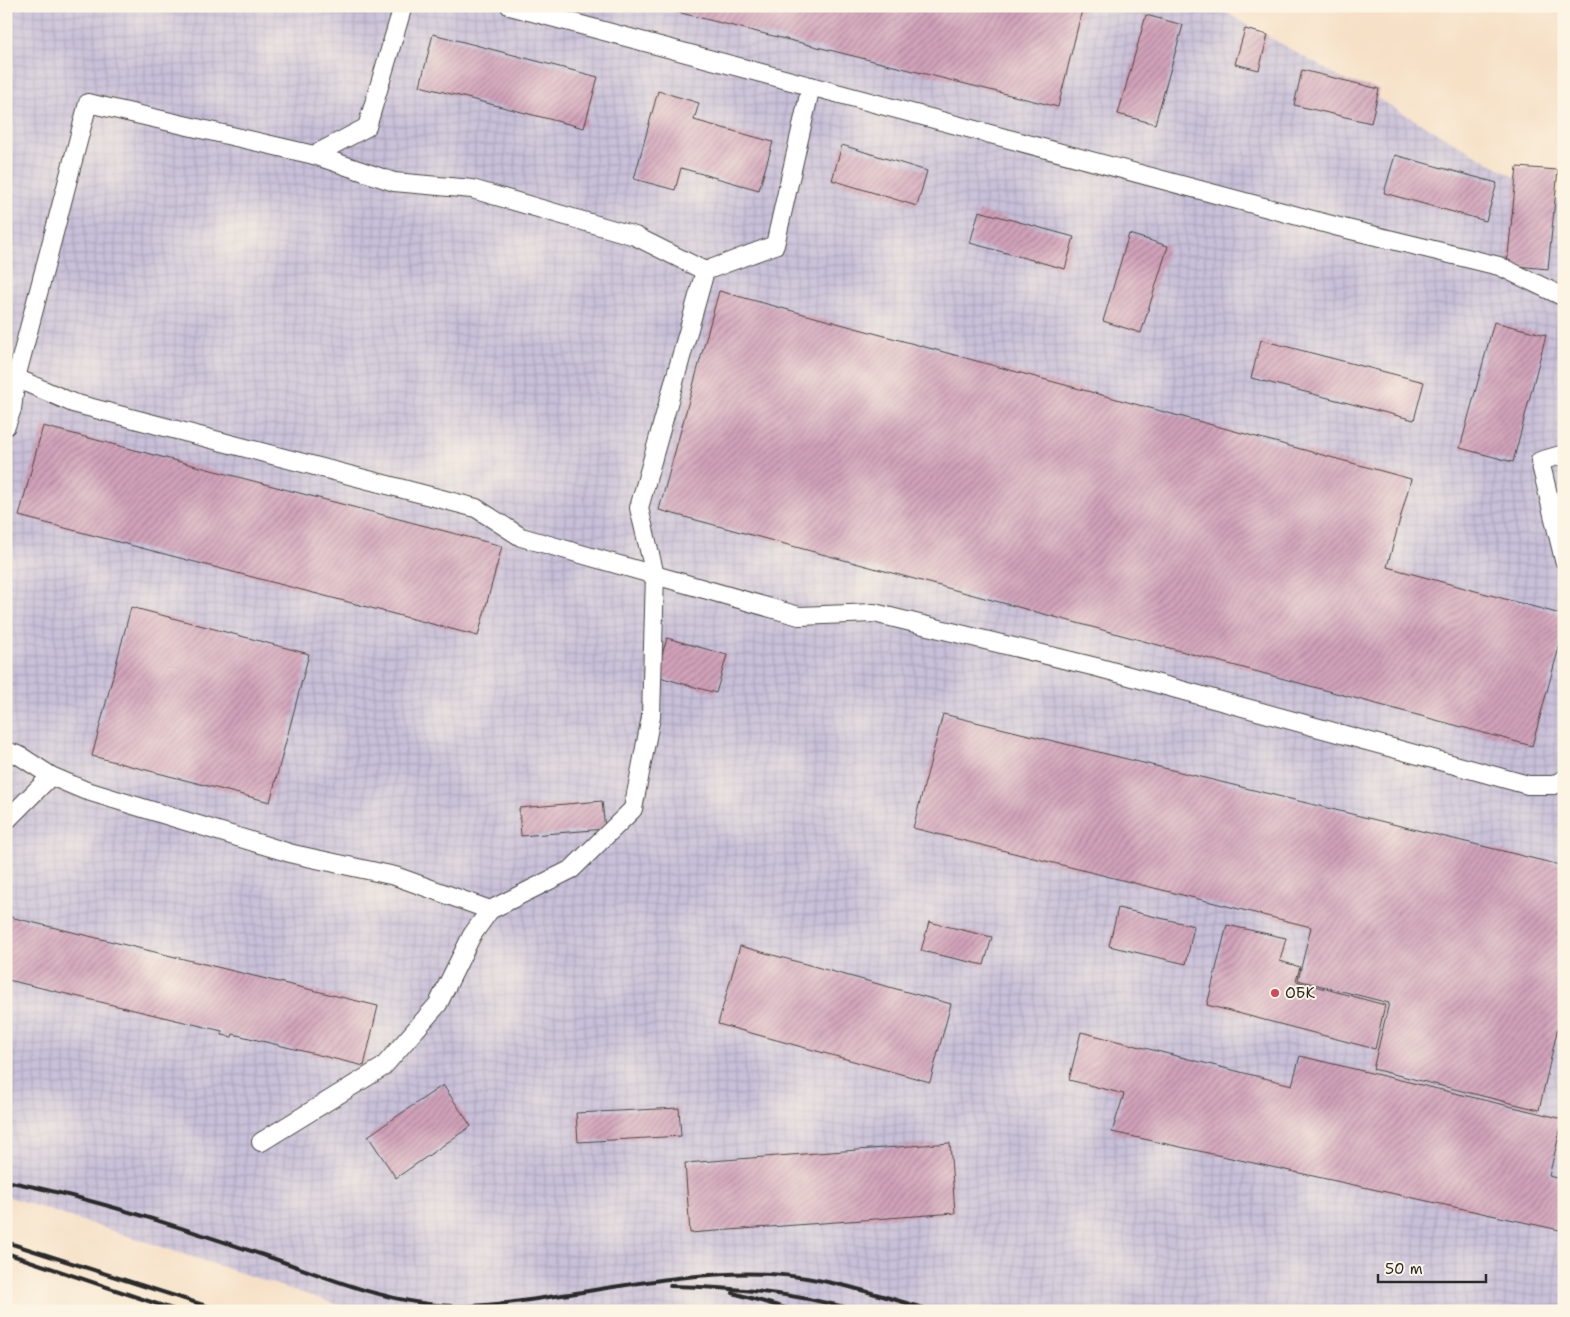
<svg xmlns="http://www.w3.org/2000/svg" width="1570" height="1317" font-family="'Shantell Sans',sans-serif">
<defs>
<pattern id="industrial-grid" width="8" height="8" patternUnits="userSpaceOnUse" patternTransform="scale(1.25)"><rect width="8" height="8" fill="#c8bfd8"/><path d="M0 4h8M4 0v8" fill="none" stroke="#aca4ba"/></pattern>
<pattern id="building-hatch" width="6" height="6" patternUnits="userSpaceOnUse" patternTransform="scale(1.25)"><rect width="6" height="6" fill="#d1a2ba"/><path d="M-1 1l2-2M0 6l6-6M5 7l2-2" fill="none" stroke="#aa8497"/></pattern>
</defs>
<rect width="100%" height="100%" fill="#fcf5e5"/>
<filter id="ink" filterUnits="userSpaceOnUse"><feTurbulence type="fractalNoise" baseFrequency=".02" numOctaves="2"/><feDisplacementMap in="SourceGraphic" scale="10" xChannelSelector="R" yChannelSelector="G"/><feConvolveMatrix kernelMatrix="1 2 1 2 8 2 1 2 1" color-interpolation-filters="sRGB"/></filter>
<filter id="wash" filterUnits="userSpaceOnUse"><feTurbulence type="fractalNoise" baseFrequency=".0096" numOctaves="4" result="noise"/><feDisplacementMap in="SourceGraphic" scale="20" xChannelSelector="R" yChannelSelector="G"/><feGaussianBlur stdDeviation="1.12" result="paint"/><feColorMatrix in="noise" values="0 0 0 0 0 0 0 0 0 0 0 0 0 0 0 0 0 1.4 0 .05"/><feComposite in="paint" operator="in"/></filter>
<g filter="url(#wash)">
<rect width="100%" height="100%" fill="#f6e0c6"/>
<path fill="url(#industrial-grid)" d="M6 6H1215L1564 205V1311H357L6 1196Z"/>
<g id="blocks">
<g fill="url(#building-hatch)">
<path d="M670 6H1083L1058 107 669 10Z"/>
<path d="M1146 15 1183 25 1155 124 1118 114Z"/>
<path d="M1245 29 1268 35 1259 70 1235 64Z"/>
<path d="M433 34 598 77 584 128 420 86Z"/>
<path d="M1302 70 1379 89 1371 123 1294 105Z"/>
<path d="M658 91 699 103 694 120 773 142 759 190 681 168 675 190 634 179Z"/>
<path d="M842 145 927 171 917 206 832 180Z"/>
<path d="M1395 155 1497 183 1486 221 1384 193Z"/>
<path d="M1517 167 1558 170 1548 269 1507 265Z"/>
<path d="M979 211 1074 237 1065 269 970 243Z"/>
<path d="M1129 234 1168 246 1141 333 1103 321Z"/>
<path d="M719 291 1411 479 1387 567 1564 615V629L1532 746 659 510Z"/>
<path d="M1494 322 1546 335 1513 462 1460 448Z"/>
<path d="M1261 340 1424 382 1414 420 1251 378Z"/>
<path d="M43 426 502 546 478 636 19 516Z"/>
<path d="M131 607 309 654 270 802 92 756Z"/>
<path d="M667 638 727 655 716 693 656 676Z"/>
<path d="M943 714 1564 866V1001L1539 1110 1373 1069 1389 1003 1298 980 1311 927 913 828Z"/>
<path d="M602 801 605 829 521 836 519 808Z"/>
<path d="M1118 908 1194 926 1186 964 1109 946Z"/>
<path d="M6 916 378 1006 364 1066 233 1034 232 1037 222 1035V1031L8 980 6 985Z"/>
<path d="M929 922 992 937 984 965 921 951Z"/>
<path d="M1227 925 1286 938 1280 961 1300 967 1296 981 1385 1005 1375 1049 1207 1005Z"/>
<path d="M740 946 951 1004 930 1082 718 1024Z"/>
<path d="M1081 1032 1292 1085 1300 1056 1563 1119 1549 1176 1564 1180V1231L1112 1132 1124 1094 1069 1080Z"/>
<path d="M443 1085 471 1126 396 1178 368 1136Z"/>
<path d="M679 1108 681 1136 578 1142 576 1113Z"/>
<path d="M950 1143 955 1213 690 1233 685 1163Z"/>
</g>
</g>
</g>
<g filter="url(#ink)">
<use href="#blocks" fill-opacity="0" stroke="#494642" stroke-width="1"/>
<g fill="none" stroke-linecap="round" stroke-linejoin="round">
<defs>
<g id="minor">
<path d="M510 6 1339 227 1499 266 1564 297"/>
<path d="M314 155 394 182 472 189 635 236 705 271"/>
<path d="M6 376 16 378 73 403 476 508 521 537 799 616 874 613 1100 668 1528 785H1554L1564 779"/>
<path d="M6 426 12 409 16 378 88 103 314 155 367 127 403 6"/>
<path d="M1564 454 1540 461 1564 560"/>
<path d="M6 751 20 756 51 776 84 790 293 854 395 876 490 910"/>
<path d="M6 821 51 776"/>
<path d="M261 1142 383 1067 438 1004 472 935 490 910 572 869 633 809 651 717 655 575 639 508 705 271 775 245 811 86"/>
</g>
</defs>
<use href="#minor" stroke="#494642" stroke-width="20"/>
<use href="#minor" stroke="#fff" stroke-width="18"/>
<g stroke="#2b2b2b" stroke-width="4">
<path d="M6 1181C97 1199 185 1229 272 1258 329 1278 390 1304 452 1306 486 1307 522 1301 556 1296 622 1286 704 1270 770 1274 825 1277 879 1295 933 1311"/>
<path d="M6 1242 222 1311"/>
<path d="M6 1253 178 1311"/>
<path d="M670 1286C735 1287 797 1293 859 1311"/>
<path d="M733 1293 796 1311"/>
</g>
</g>
</g>
<circle fill="#d1495b" stroke="#fcf5e5" stroke-width="2" cx="1275" cy="993" r="5"/>
<g text-anchor="middle" dominant-baseline="central" stroke-width="4" stroke-linejoin="round" paint-order="stroke">
<g font-size="15" fill="#2b2b2b" stroke="#fcf5e5" text-anchor="start">
<text x="1285" y="993">ОБК</text>
</g>
</g>
<rect width="1570" height="1317" fill="none" stroke="#fcf5e5" stroke-width="25"/>
<path d="M1378 1274v8h108v-8" fill="none" stroke="#2b2b2b" stroke-width="2.5"/>
<text x="1385" y="1274" font-size="15" fill="#2b2b2b" stroke="#fcf5e5" stroke-width="4" paint-order="stroke">50 m</text>
</svg>
